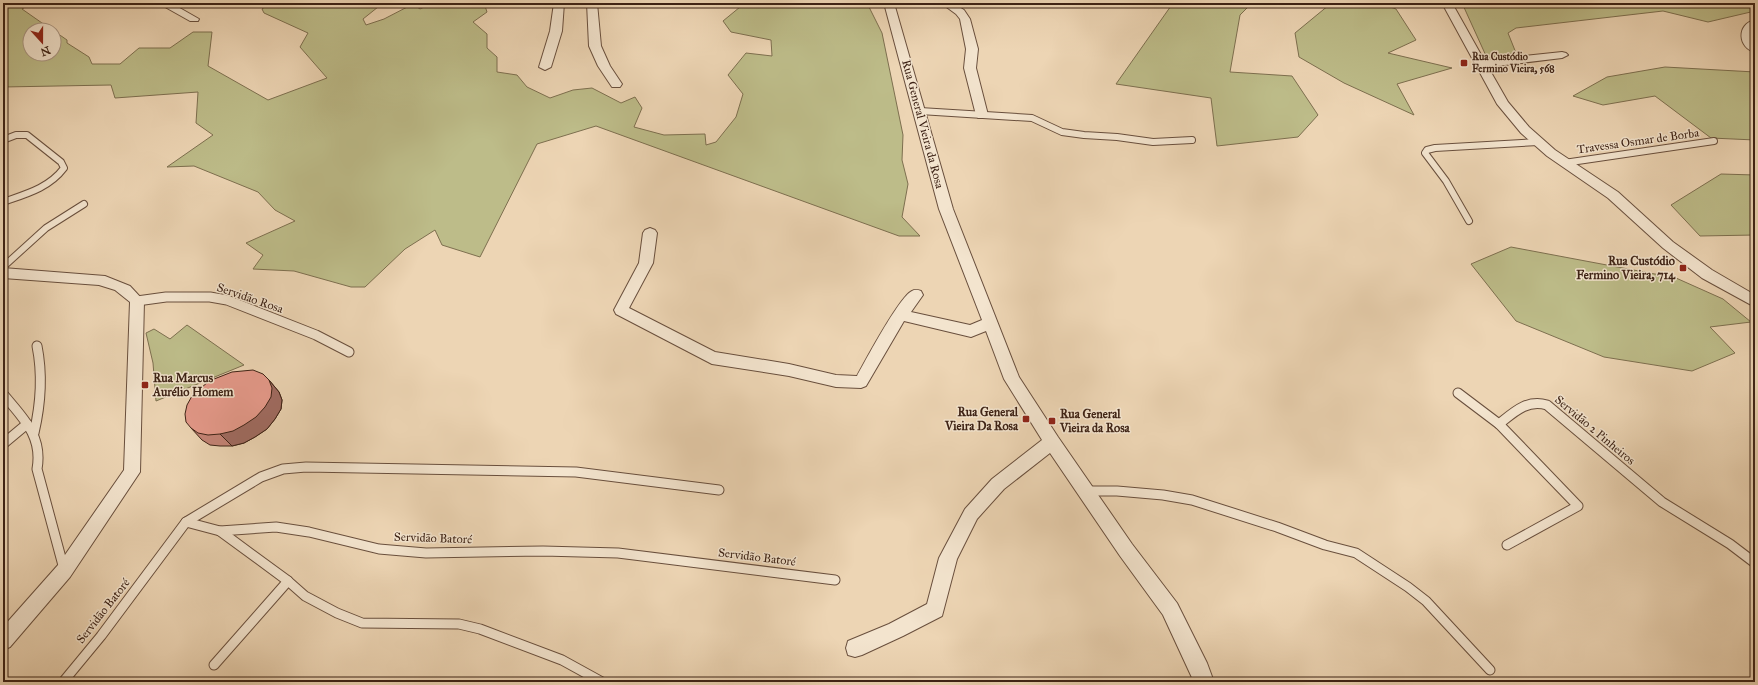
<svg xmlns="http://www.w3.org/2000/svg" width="1758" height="685" font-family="'IM FELL Great Primer',serif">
<rect width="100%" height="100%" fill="#edd5b4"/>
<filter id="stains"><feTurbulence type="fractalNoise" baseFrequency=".005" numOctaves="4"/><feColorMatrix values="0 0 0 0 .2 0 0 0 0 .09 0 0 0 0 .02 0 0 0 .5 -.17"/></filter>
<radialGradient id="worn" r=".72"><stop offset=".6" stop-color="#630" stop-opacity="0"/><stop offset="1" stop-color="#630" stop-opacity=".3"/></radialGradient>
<g fill="#bdbc89" stroke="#7d6f4f">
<path d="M11 3H32L22 9 52 30H30V54H54V31L67 40V43L89 57 92 64H120L139 48H170L193 32H212L208 66 268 100 327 78 300 47 308 33 264 13 262 9 270 3H383L363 19 366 25 384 19 413 4 420 9 432 3H487L485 6 487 12 473 22 487 34V48L497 57V72L517 75 527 87 550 98 573 90 592 88 621 103 635 97 642 108 634 127 664 135 705 134 706 145 716 142 736 117 743 94 728 75 746 53 772 56 771 40 731 32 723 21 740 7 730 3H867L882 33 903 135 902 160 908 184 902 217 920 236H899L596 126 537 144 480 257 442 245 435 230 405 249 365 287H351L294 271 253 269 263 255 246 243 295 221 275 210 258 192 194 166 167 167 213 135 196 123 198 92 115 98 111 85 3 87V4Z"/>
<path d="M1173 3H1252L1240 15 1230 72 1292 76 1318 115 1298 137 1217 146 1211 98 1116 84Z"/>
<path d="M1328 3H1380L1396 9 1416 40 1388 53 1452 68 1397 84 1414 115 1344 83 1299 57 1295 33 1329 5Z"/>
<path d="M1462 3H1755V11L1708 22 1663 11 1516 28 1508 33 1516 53 1487 58Z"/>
<path d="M1665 67 1755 72V140L1711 138 1655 96 1603 105 1573 96 1607 77Z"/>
<path d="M1721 174 1755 175V235L1700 236 1671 205Z"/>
<path d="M1511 247 1676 278 1723 299 1751 322 1710 327 1735 353 1692 371 1604 357 1516 321 1471 264Z"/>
<path d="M187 325 244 365 156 401 153 363 146 333 154 329 170 339Z"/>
</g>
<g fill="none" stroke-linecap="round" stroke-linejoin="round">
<defs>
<g id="lane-far1">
<path d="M920 111 1032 118 1062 132 1084 135 1117 137 1153 142 1192 140"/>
<path d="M3 140 16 135H27L61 162 64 168C49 188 26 194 3 202"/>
<path d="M1564 163 1714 141"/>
<path d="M1469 221 1446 181 1425 153 1427 150 1435 148 1538 142"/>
<path d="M3 267 46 228 84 204"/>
</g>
<g id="lane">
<path d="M137 301 166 297H210L227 300 316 335 349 352"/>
<path d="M1458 393 1499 424"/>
<path d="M3 394C23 418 43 436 37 469L64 569"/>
<path d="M34 433C41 403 43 376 37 346"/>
<path d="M3 444 27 424"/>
<path d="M1086 491H1117L1163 495 1192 500 1277 527 1325 545 1356 553 1408 587 1426 601 1490 670"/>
<path d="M186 522 220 531 276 527 309 532 379 549 426 553 543 551 618 553 835 580"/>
<path d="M220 531 288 581 305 596 337 613 362 623 459 624 480 629 562 660 602 682"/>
<path d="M1507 545 1578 506 1499 424C1514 412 1527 399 1547 405L1662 502 1730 544 1755 563"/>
<path d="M214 665 288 581"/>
<path d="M63 682 101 636 186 522 261 477 283 469 306 467 576 472 719 490"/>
</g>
<g id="street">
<path d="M158 3H171L199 19 198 21H190Z"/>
<path d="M554 3H564L562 31 551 67 545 70 539 67 550 31Z"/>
<path d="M587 3H597L601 46 610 66 622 84 620 87H612L598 66 589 46Z"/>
<path d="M884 3H894L953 209 1019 377 1058 437 1132 544 1177 603 1207 663 1214 682H1194L1163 615 1120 556 1050 453 1004 489 977 519 957 559 942 616 903 636 862 655 855 657 848 655 846 648 848 641 889 624 927 604 939 558 965 509 992 479 1042 440 1004 379 986 331 971 337 904 321 866 386 861 388 836 387 789 376 712 364 616 314 614 310 639 263 643 233 645 230 650 228 655 230 657 233 653 263 629 308 715 352 789 364 836 375 857 376C866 360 899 297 912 291 915 289 918 290 921 291L923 295 911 312 970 325 982 320 939 209Z"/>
<path d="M941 3H953L964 10 970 19 978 49 976 68 988 115 986 118H978L976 115 964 68 966 49 960 19 956 14Z"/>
<path d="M1442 3H1452L1484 60 1562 52 1566 53 1568 55 1562 58 1488 67 1508 102 1529 127 1555 150 1618 192 1673 242 1712 270 1755 295V307L1702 278 1663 248 1608 198 1547 156 1521 133 1497 104Z"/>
<path d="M1755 20V29L1753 31 1755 52C1738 48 1736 24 1755 20Z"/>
<path d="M3 268 105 276 130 286 144 301 140 472 70 577 10 647 3 650V627L58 565 124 470 130 302 115 290 99 285 3 278Z"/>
</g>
</defs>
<use href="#lane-far1" stroke="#694f3d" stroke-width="8"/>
<use href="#lane" stroke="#694f3d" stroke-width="11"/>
<use href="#street" stroke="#694f3d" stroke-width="2"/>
<use href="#lane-far1" stroke="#f3e4ce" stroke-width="6"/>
<use href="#lane" stroke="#f3e4ce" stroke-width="9"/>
<use href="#street" fill="#f3e4ce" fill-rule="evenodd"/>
</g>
<path fill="#c58477" stroke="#3d2215" d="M269 380 279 392 282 400 281 409 275 419 267 429 255 437 244 443 232 446H220L210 445 202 440 191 428Z"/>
<path fill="#a06b61" stroke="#3d2215" d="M269 380 279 392 282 400 281 409 275 419 267 429 255 437 244 443 232 446 220 434Z"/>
<path fill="#e5998a" stroke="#3d2215" d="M253 370 263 374 269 380 272 388 271 397 265 407 256 417 244 425 233 431 220 434 208 435 198 433 191 428 186 422 185 414 187 405 192 396 209 381 232 372Z"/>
<g fill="#8f2418" stroke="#f3e4ce" stroke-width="1.5">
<rect x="1460" y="59" width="8" height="8" rx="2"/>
<rect x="1679" y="264" width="8" height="8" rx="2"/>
<rect x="141" y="381" width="8" height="8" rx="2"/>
<rect x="1022" y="415" width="8" height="8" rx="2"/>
<rect x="1048" y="417" width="8" height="8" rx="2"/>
</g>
<g text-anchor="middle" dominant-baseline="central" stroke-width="3" stroke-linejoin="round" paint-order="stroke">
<g font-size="10" font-weight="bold" fill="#3d2215" stroke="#f3e4ce" text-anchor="start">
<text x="1472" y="57">Rua Custódio<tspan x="1472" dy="12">Fermino Vieira, 568</tspan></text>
</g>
<g font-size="12" fill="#3d2215" stroke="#f3e4ce">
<text transform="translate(923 124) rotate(75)">Rua General Vieira da Rosa</text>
<text transform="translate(1638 141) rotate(-8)">Travessa Osmar de Borba</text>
<text transform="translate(250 298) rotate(19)">Servidão Rosa</text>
<text transform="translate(1595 430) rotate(40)">Servidão 2 Pinheiros</text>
<text transform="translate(433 538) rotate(2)">Servidão Batoré</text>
<text transform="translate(757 557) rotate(7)">Servidão Batoré</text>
<text transform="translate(103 611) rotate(-52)">Servidão Batoré</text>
</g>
<g font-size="12" font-weight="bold" fill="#3d2215" stroke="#f3e4ce" text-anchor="end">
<text x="1675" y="261">Rua Custódio<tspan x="1675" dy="14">Fermino Vieira, 714</tspan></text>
<text x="153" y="378" text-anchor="start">Rua Marcus<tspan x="153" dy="14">Aurélio Homem</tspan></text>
<text x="1018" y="412">Rua General<tspan x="1018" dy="14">Vieira Da Rosa</tspan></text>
<text x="1060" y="414" text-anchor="start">Rua General<tspan x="1060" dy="14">Vieira da Rosa</tspan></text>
</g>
</g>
<rect width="1758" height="685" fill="none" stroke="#edd5b4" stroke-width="16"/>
<rect x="4" y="4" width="1750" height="677" fill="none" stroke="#3d2215" stroke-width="2"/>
<rect x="8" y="8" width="1742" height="669" fill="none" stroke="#3d2215"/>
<g transform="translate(42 42) rotate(159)"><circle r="19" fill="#f3e4ce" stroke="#aa9684"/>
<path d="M0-3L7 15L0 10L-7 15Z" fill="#8f2418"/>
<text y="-6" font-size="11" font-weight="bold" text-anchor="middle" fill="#3d2215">N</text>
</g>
<rect width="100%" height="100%" filter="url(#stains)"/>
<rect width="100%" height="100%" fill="url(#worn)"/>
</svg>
